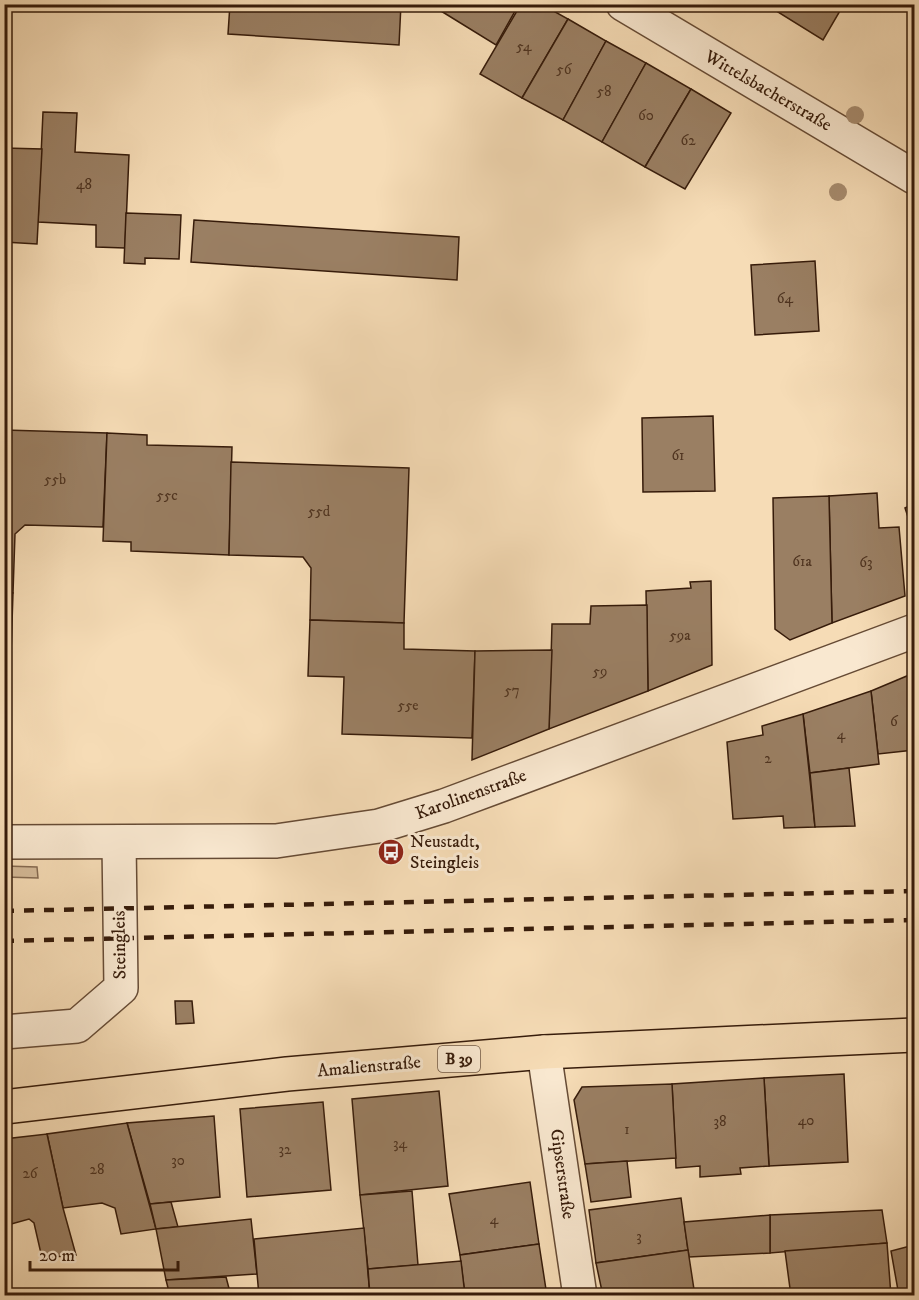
<svg xmlns="http://www.w3.org/2000/svg" width="919" height="1300" font-family="'IM FELL DW Pica',serif">
<rect width="100%" height="100%" fill="#f6dcb6"/>
<filter id="stains"><feTurbulence type="fractalNoise" baseFrequency=".00333" numOctaves="4"/><feColorMatrix values="0 0 0 0 .2 0 0 0 0 .09 0 0 0 0 .02 0 0 0 .5 -.17"/></filter>
<radialGradient id="worn" r=".72"><stop offset=".6" stop-color="#630" stop-opacity="0"/><stop offset="1" stop-color="#630" stop-opacity=".3"/></radialGradient>
<path fill="#d5bb99" stroke="#866b52" stroke-width="1.5" d="M5 866 37 867 38 878 5 877Z"/>
<g fill="#9a7f63" stroke="#361b0a" stroke-width="1.5">
<path d="M62 4H154V11Z"/>
<path d="M230 4H401L399 45 228 34Z"/>
<path d="M442 4H519L496 45 441 11Z"/>
<path d="M521 4H541L568 19 522 98 480 74Z"/>
<path d="M765 4H844L823 40Z"/>
<path d="M568 19 606 41 563 120 522 98Z"/>
<path d="M606 41 646 63 602 142 563 120Z"/>
<path d="M646 63 691 89 645 167 602 142Z"/>
<path d="M691 89 731 113 685 189 645 167Z"/>
<path d="M43 112 77 113 75 152 129 155 125 248 96 247V225L38 222Z"/>
<path d="M4 148 42 149 37 244 4 242Z"/>
<path d="M126 213 181 215 179 259 145 258V264L124 263Z"/>
<path d="M194 220 459 237 457 280 191 262Z"/>
<path d="M815 261 819 331 755 335 751 265Z"/>
<path d="M713 416 715 491 643 492 642 418Z"/>
<path d="M4 430 107 433 103 527 25 525 15 534 13 593 4 592Z"/>
<path d="M107 433 147 435V445L232 447 229 555 131 551V542L103 541Z"/>
<path d="M231 462 409 468 404 623 310 620 311 568 303 557 229 555Z"/>
<path d="M877 493 879 528 899 527 905 596 832 623 829 496Z"/>
<path d="M829 496 832 623 790 640 775 629 773 498Z"/>
<path d="M914 504V535L905 508Z"/>
<path d="M711 581 712 665 648 691 646 591 691 588 690 582Z"/>
<path d="M4 592 13 593 9 714 4 713Z"/>
<path d="M647 605 648 691 549 729 552 624H590L591 606Z"/>
<path d="M310 620 404 623V649L475 651 472 738 342 734 344 677 308 676Z"/>
<path d="M552 650 549 729 472 760 475 651Z"/>
<path d="M914 673V750L878 754 871 691Z"/>
<path d="M871 691 879 764 810 773 803 714Z"/>
<path d="M803 714 815 827 784 828 783 816 733 819 727 742 763 735 762 726Z"/>
<path d="M849 768 855 826 815 827 810 773Z"/>
<path d="M175 1001H192L194 1023 176 1024Z"/>
<path d="M844 1074 848 1162 769 1166 764 1078Z"/>
<path d="M764 1078 769 1166 740 1168 741 1174 700 1177V1166L676 1168 672 1084Z"/>
<path d="M672 1084 676 1158 585 1164 574 1100 582 1087Z"/>
<path d="M439 1091 448 1186 360 1195 352 1099Z"/>
<path d="M323 1102 331 1190 247 1197 240 1109Z"/>
<path d="M214 1116 220 1197 150 1204 127 1123Z"/>
<path d="M127 1123 156 1229 121 1234 115 1208 102 1203 63 1208 47 1134Z"/>
<path d="M47 1134 63 1208 76 1255 42 1258 34 1223 29 1219 4 1226V1139Z"/>
<path d="M627 1161 631 1197 591 1202 585 1164Z"/>
<path d="M530 1182 539 1244 460 1255 449 1194Z"/>
<path d="M412 1191 418 1265 368 1269 360 1195Z"/>
<path d="M681 1198 688 1250 596 1263 589 1210Z"/>
<path d="M171 1202 178 1227 156 1229 150 1204Z"/>
<path d="M882 1210 887 1243 770 1253V1215Z"/>
<path d="M770 1215V1253L689 1257 684 1222Z"/>
<path d="M251 1219 257 1274 166 1280 156 1229Z"/>
<path d="M364 1228 370 1296H259L254 1239Z"/>
<path d="M887 1243 891 1296H791L785 1251Z"/>
<path d="M539 1244 547 1296H465L460 1255Z"/>
<path d="M914 1245V1296H899L891 1251Z"/>
<path d="M688 1250 695 1296H603L596 1263Z"/>
<path d="M461 1261 465 1295 370 1296 368 1269Z"/>
<path d="M5 1271 10 1296H4Z"/>
<path d="M226 1277 231 1296H170L166 1280Z"/>
</g>
<g fill="none" stroke-linecap="round" stroke-linejoin="round">
<defs>
<g id="minor">
<path d="M623 4 914 177"/>
<path d="M4 842 276 841 379 826 444 806 914 631"/>
<path d="M4 1032 77 1026 121 988 119 842"/>
<path d="M544 1052 580 1296"/>
</g>
<path id="major" d="M4 1107 287 1074 544 1052 914 1035"/>
</defs>
<use href="#minor" stroke="#664b35" stroke-width="36"/>
<use href="#major" stroke="#361b0a" stroke-width="36"/>
<use href="#minor" stroke="#f9e8d0" stroke-width="33"/>
<use href="#major" stroke="#f6dcb6" stroke-width="33"/>
<g stroke="#361b0a" stroke-width="4.5" stroke-dasharray="10 10" stroke-linecap="butt">
<path d="M4 911 914 891"/>
<path d="M4 941 914 920"/>
</g>
</g>
<g fill="#a78c6f">
<circle cx="855" cy="115" r="9"/>
<circle cx="838" cy="192" r="9"/>
</g>
<defs>
<symbol id="bus-disc" viewBox="-11 -11 22 22"><circle r="9.5" fill="#8f2418" stroke="#f9e8d0"/><path d="M-5-6H5V4H4V6H2V4H-2V6H-4V4H-5ZM-3.5-4V0h7V-4ZM-3.5 1.2v1.5H-2V1.2ZM2 1.2v1.5H3.5V1.2Z" fill="#fff"/></symbol>
</defs>
<g fill-rule="evenodd">
<use href="#bus-disc" x="376" y="837" width="30" height="30"/>
</g>
<g text-anchor="middle" dominant-baseline="central" stroke-width="6" stroke-linejoin="round" paint-order="stroke">
<g font-size="15" fill="#4f3420">
<text x="524" y="46">54</text>
<text x="564" y="69">56</text>
<text x="604" y="91">58</text>
<text x="646" y="115">60</text>
<text x="688" y="140">62</text>
<text x="84" y="184">48</text>
<text x="785" y="298">64</text>
<text x="678" y="455">61</text>
<text x="55" y="479">55b</text>
<text x="167" y="495">55c</text>
<text x="319" y="511">55d</text>
<text x="802" y="561">61a</text>
<text x="866" y="562">63</text>
<text x="680" y="635">59a</text>
<text x="600" y="671">59</text>
<text x="512" y="690">57</text>
<text x="408" y="705">55e</text>
<text x="894" y="721">6</text>
<text x="841" y="734">4</text>
<text x="768" y="758">2</text>
<text x="806" y="1120">40</text>
<text x="720" y="1121">38</text>
<text x="627" y="1129">1</text>
<text x="400" y="1143">34</text>
<text x="285" y="1149">32</text>
<text x="178" y="1160">30</text>
<text x="97" y="1169">28</text>
<text x="30" y="1173">26</text>
<text x="494" y="1219">4</text>
<text x="639" y="1236">3</text>
</g>
<rect fill="#f9e8d0" stroke="#705845" stroke-width="1.5" x="438" y="1046" width="42" height="26" rx="4.5"/>
<g font-size="16" font-weight="bold" fill="#361b0a">
<text x="459" y="1059">B 39</text>
</g>
<g font-size="18" fill="#361b0a" stroke="#f9e8d0">
<text transform="translate(768 91) rotate(30)">Wittelsbacherstraße</text>
<text transform="translate(471 795) rotate(-20)">Karolinenstraße</text>
<text transform="translate(120 945) rotate(-91)">Steingleis</text>
<text transform="translate(369 1067) rotate(-5)">Amalienstraße</text>
<text transform="translate(562 1174) rotate(82)">Gipserstraße</text>
</g>
<g font-size="18" fill="#361b0a" stroke="#f9e8d0" text-anchor="start">
<text x="410" y="842">Neustadt,<tspan x="410" dy="21">Steingleis</tspan></text>
</g>
</g>
<rect width="919" height="1300" fill="none" stroke="#f6dcb6" stroke-width="24"/>
<rect x="6" y="6" width="907" height="1288" fill="none" stroke="#361b0a" stroke-width="3"/>
<rect x="12" y="12" width="895" height="1276" fill="none" stroke="#361b0a" stroke-width="1.5"/>
<path d="M30 1261v9h148v-9" fill="none" stroke="#361b0a" stroke-width="3"/>
<text x="39" y="1261" font-size="18" fill="#361b0a" stroke="#f9e8d0" stroke-width="4.5" paint-order="stroke">20 m</text>
<rect width="100%" height="100%" filter="url(#stains)"/>
<rect width="100%" height="100%" fill="url(#worn)"/>
</svg>
